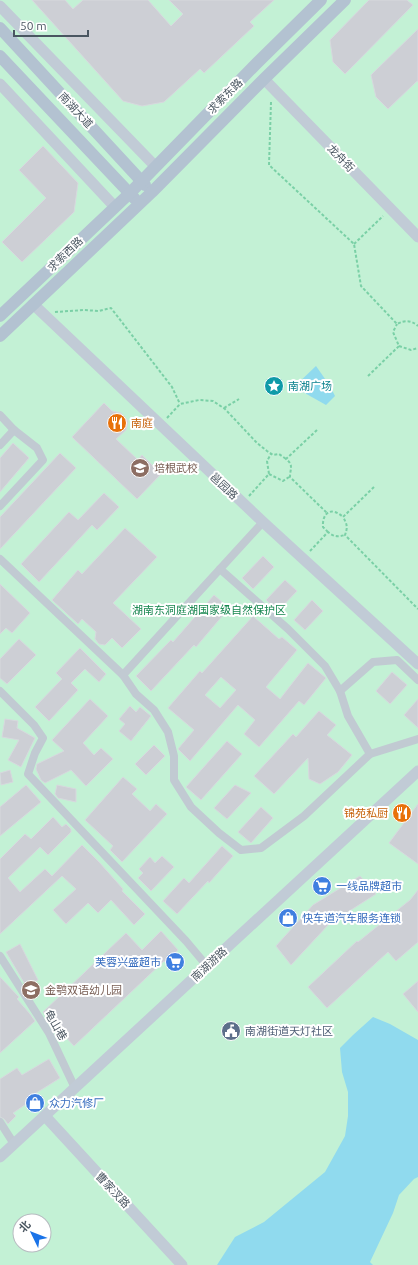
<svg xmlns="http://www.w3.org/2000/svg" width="418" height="1265" font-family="Ubuntu,'Noto Sans SC',sans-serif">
<rect width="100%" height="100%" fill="#f5f3f3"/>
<path fill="#c3f1d5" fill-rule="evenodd" d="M0 0H418V1265H0ZM20 1221H44V1245H20Z"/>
<g fill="#90daee">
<path d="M316 366 330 386 335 396 326 405 294 387Z"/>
<path d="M373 1017 390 1024 418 1040V1177L414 1179 399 1195 393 1213 370 1262 373 1265H217L235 1237 264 1222 325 1172 345 1136 348 1116V1092L342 1072 340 1048 353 1035Z"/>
</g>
<g fill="#cdcfd5" stroke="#d7d9de" fill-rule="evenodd">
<path d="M32 0H65L73 9 83 0H148L171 26 183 14 169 0H274L250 22 254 26 204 73 200 69 164 102 142 106 123 101Z"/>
<path d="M369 0H407L413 5 345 74 333 62 330 40Z"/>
<path d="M418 29V81L416 82 388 109 376 97 371 75Z"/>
<path d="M43 146 78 183 74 212 22 262 2 242 46 198 19 170Z"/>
<path d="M104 403 112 411 121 413 128 421 126 430 116 439 138 460 142 455 161 474 137 499 72 437Z"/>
<path d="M13 443 29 458 0 492V458Z"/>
<path d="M60 453 76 468 0 549V517Z"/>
<path d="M104 493 119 507 97 530 92 525 39 582 21 564 69 512 78 520Z"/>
<path d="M125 528 157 557 113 603 141 629 122 648 112 638 105 645 99 644 95 639 96 632 82 619 78 624 52 600 78 570 82 574Z"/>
<path d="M263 556 274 567 253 589 242 578Z"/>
<path d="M285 580 297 591 278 611 266 600Z"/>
<path d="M0 584 30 613 12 633 6 628 0 634Z"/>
<path d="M214 595 229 608 196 647 194 645 151 691 136 676 171 640 173 642Z"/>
<path d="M312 600 323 611 305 630 294 620Z"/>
<path d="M253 616 279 639 282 637 297 650 266 687 280 699 308 663 326 678 304 705 299 701 259 747 244 734 255 720 238 705 190 761 178 749 194 730 168 708 200 671 202 673ZM221 677 236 690 220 708 205 695Z"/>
<path d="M19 639 36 655 7 684 0 678V659Z"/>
<path d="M80 648 106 674 99 682 85 669 71 683 78 690 49 721 35 707 62 679 56 673Z"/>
<path d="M392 672 407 685 390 704 376 691Z"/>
<path d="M90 699 108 716 83 743 94 755 101 748 113 759 86 786 71 770 45 783 41 780 36 769 37 764 64 751 52 740Z"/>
<path d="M418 699V728L404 715Z"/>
<path d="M130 706 136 712 140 707 151 716 131 741 119 731 125 724 119 719Z"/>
<path d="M319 711 336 725 327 735 352 755 338 772 320 784 309 779 308 758 274 794 254 776 293 734 296 737Z"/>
<path d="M5 719 18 721 17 728 35 738 21 767 8 760 19 740 2 737Z"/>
<path d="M227 741 242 754 201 800 186 787Z"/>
<path d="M154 745 165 756 146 775 135 764Z"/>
<path d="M10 770 13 782 1 785 0 773Z"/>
<path d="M123 777 137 789 132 794 150 811 156 804 167 814 122 862 110 850 113 846 85 820Z"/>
<path d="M26 785 41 802 0 836V807Z"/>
<path d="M57 785 76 789V802L58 798 55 794Z"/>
<path d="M235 785 251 793 227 819 214 808Z"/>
<path d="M418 804V864L389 843Z"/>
<path d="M261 807 273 818 251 843 238 832Z"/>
<path d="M53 817 62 827 66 824 71 829V832L48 855 40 847 8 878 20 892 45 869 52 876 82 845 99 862 123 889 122 891 145 914 134 925 111 900 98 913 88 903 66 924 53 910 76 889 62 876 0 934V859L25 834 31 839Z"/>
<path d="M222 846 233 856 209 883 208 881 177 914 163 901 184 878 189 883Z"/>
<path d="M162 856 174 867 151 891 138 878 143 873 139 869 150 857 155 863Z"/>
<path d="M360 876 376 894 329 924 291 965 276 946 313 905Z"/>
<path d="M418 890V942L396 961 388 952 327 1008 308 987 357 941 358 942 410 900Z"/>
<path d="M161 931 178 950 165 962 164 961 74 1046 43 1012 126 933 142 950Z"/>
<path d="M20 944 38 980 26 986 6 952Z"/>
<path d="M0 977 19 997 17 999 30 1014 35 1021 0 1053Z"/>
<path d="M418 981V1012L403 994Z"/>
<path d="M49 1059 60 1078 33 1095 35 1098 13 1113 16 1116 8 1124 4 1119 0 1117V1079L17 1068 22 1075Z"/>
</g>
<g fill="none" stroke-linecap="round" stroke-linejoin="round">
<g stroke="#7ad0a6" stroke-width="2" stroke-dasharray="3 2" stroke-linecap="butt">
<path d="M271 102 269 165 354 244 361 286 397 324C405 320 411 320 418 326"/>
<path d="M354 244 383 216"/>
<path d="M55 312 84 310 99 311 111 308 172 387 180 404"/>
<path d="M399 346 411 350 418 348"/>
<path d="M368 376 399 346 393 332 397 324"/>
<path d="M224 408 239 399"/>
<path d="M167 418 180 404 199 400 213 401 225 409 257 443 267 451 273 455 279 454 286 459"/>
<path d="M317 430 286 459C294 465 290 469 290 477L327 513"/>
<path d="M269 474 283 481 289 477"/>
<path d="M374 487 343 517C347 524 348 527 345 535L418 609"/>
<path d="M249 496 269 474 267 461 271 454"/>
<path d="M328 532 323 527C322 513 331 506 343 517"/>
<path d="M310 551 328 532C334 537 338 537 345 535"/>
</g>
<g stroke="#c1cad2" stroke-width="8">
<path d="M0 415 14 430 37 448 43 460 0 506"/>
<path d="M0 445 14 430"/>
<path d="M0 559 123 675 263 522"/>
<path d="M123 675 136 694 154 710 168 732 174 756V780L191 807 219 833 241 850 261 848 304 816 370 754 348 716 340 691 325 666 288 629 220 569"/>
<path d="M0 691 34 725 43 738 35 753 28 774 186 941 207 966"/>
<path d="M340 691 373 662 397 660 418 680"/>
<path d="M370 754 418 739"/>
<path d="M0 956 49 1033 75 1088"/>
<path d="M0 1122 14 1144"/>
</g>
<g stroke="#c1cbd6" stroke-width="11">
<path d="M0 6 155 166"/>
<path d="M264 79 418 237"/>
<path d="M0 84 114 206"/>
<path d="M33 304 263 522 418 664"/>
<path d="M45 1116 182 1265"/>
<path d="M0 1157 418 771"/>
</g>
<g stroke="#b3c2d1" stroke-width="12">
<path d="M0 28 145 185"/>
<path d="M0 56 135 199"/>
<path d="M0 316 130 193 257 63 321 0"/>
<path d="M0 336 152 192 264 79 345 0"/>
</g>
</g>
<defs>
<symbol id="sight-disc" viewBox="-11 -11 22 22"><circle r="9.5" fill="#0f9aa8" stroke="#fff"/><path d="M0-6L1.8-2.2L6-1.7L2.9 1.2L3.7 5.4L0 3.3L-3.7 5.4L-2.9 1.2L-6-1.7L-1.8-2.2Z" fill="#fff"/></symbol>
<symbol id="restaurant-disc" viewBox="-11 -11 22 22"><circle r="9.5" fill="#e8710a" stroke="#fff"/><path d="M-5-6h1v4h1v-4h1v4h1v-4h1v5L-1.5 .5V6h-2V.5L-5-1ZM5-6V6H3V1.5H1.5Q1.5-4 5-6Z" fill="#fff"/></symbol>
<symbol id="school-disc" viewBox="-11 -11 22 22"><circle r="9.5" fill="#8d6e63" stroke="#fff"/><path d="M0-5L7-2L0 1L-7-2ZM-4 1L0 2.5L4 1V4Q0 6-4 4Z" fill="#fff"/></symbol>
<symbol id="supermarket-disc" viewBox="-11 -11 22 22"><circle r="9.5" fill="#3f7fe0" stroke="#fff"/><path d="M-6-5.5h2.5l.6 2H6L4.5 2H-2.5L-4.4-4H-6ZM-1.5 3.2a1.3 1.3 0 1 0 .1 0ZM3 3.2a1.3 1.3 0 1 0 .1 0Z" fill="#fff"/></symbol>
<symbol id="shop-disc" viewBox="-11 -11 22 22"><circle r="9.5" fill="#3f7fe0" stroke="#fff"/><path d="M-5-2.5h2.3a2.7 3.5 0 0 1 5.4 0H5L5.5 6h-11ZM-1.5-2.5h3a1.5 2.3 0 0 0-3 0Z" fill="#fff"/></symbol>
<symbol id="civic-disc" viewBox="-11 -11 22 22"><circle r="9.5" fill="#5c6f8a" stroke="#fff"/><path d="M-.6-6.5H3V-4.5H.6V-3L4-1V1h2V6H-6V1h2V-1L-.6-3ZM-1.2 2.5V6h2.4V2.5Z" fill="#fff"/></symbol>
</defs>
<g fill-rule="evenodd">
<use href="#sight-disc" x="263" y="375" width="22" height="22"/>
<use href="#restaurant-disc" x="106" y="412" width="22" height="22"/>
<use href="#school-disc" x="129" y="457" width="22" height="22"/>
<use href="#restaurant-disc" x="391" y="802" width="22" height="22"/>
<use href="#supermarket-disc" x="311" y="875" width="22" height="22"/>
<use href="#shop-disc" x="277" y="907" width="22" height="22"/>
<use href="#supermarket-disc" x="164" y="951" width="22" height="22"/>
<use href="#school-disc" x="20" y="979" width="22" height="22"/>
<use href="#civic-disc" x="220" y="1020" width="22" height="22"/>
<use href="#shop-disc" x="24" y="1092" width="22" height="22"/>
</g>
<g text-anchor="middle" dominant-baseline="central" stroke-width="4" stroke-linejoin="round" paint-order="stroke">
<g font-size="11" fill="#4a5661" stroke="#fff">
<text transform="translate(225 96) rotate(-45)">求索东路</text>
<text transform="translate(76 110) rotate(47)">南湖大道</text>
<text transform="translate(341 158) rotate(46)">龙舟街</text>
<text transform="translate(65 254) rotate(-44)">求索西路</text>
<text transform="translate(224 486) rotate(43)">邕园路</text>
<text transform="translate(209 964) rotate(-43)">南湖游路</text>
<text transform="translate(56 1025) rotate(60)">龟山巷</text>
<text transform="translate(113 1190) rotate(47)">曹家汊路</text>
</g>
<g font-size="11" fill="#0d838f" stroke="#fff" text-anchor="start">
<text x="288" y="386">南湖广场</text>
</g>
<g font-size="11" fill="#c56008" stroke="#fff" text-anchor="start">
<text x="131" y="423">南庭</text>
<text x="388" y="813" text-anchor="end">锦苑私厨</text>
</g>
<g font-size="11" fill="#785e54" stroke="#fff" text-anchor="start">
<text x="154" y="468">培根武校</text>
<text x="45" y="990">金鹗双语幼儿园</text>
</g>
<g font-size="11" fill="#17864f" stroke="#fff">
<text x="209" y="610">湖南东洞庭湖国家级自然保护区</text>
</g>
<g font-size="11" fill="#366cbe" stroke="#fff" text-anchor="start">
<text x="336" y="886">一线品牌超市</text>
<text x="302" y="918">快车道汽车服务连锁</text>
<text x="161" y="962" text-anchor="end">芙蓉兴盛超市</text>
<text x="49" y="1103">众力汽修厂</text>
</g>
<g font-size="11" fill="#4e5e75" stroke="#fff" text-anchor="start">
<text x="245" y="1031">南湖街道天灯社区</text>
</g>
</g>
<g transform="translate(32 1233) rotate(313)"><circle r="19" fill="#ffffff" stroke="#b7bbc0"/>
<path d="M0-3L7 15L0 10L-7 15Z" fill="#1a73e8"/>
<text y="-6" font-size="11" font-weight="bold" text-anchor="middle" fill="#4a5661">北</text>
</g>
<path d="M14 30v6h74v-6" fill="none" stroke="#4a5661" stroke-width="2"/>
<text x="20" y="30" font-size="12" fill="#4a5661" stroke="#ffffff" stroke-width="3" paint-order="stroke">50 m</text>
</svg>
